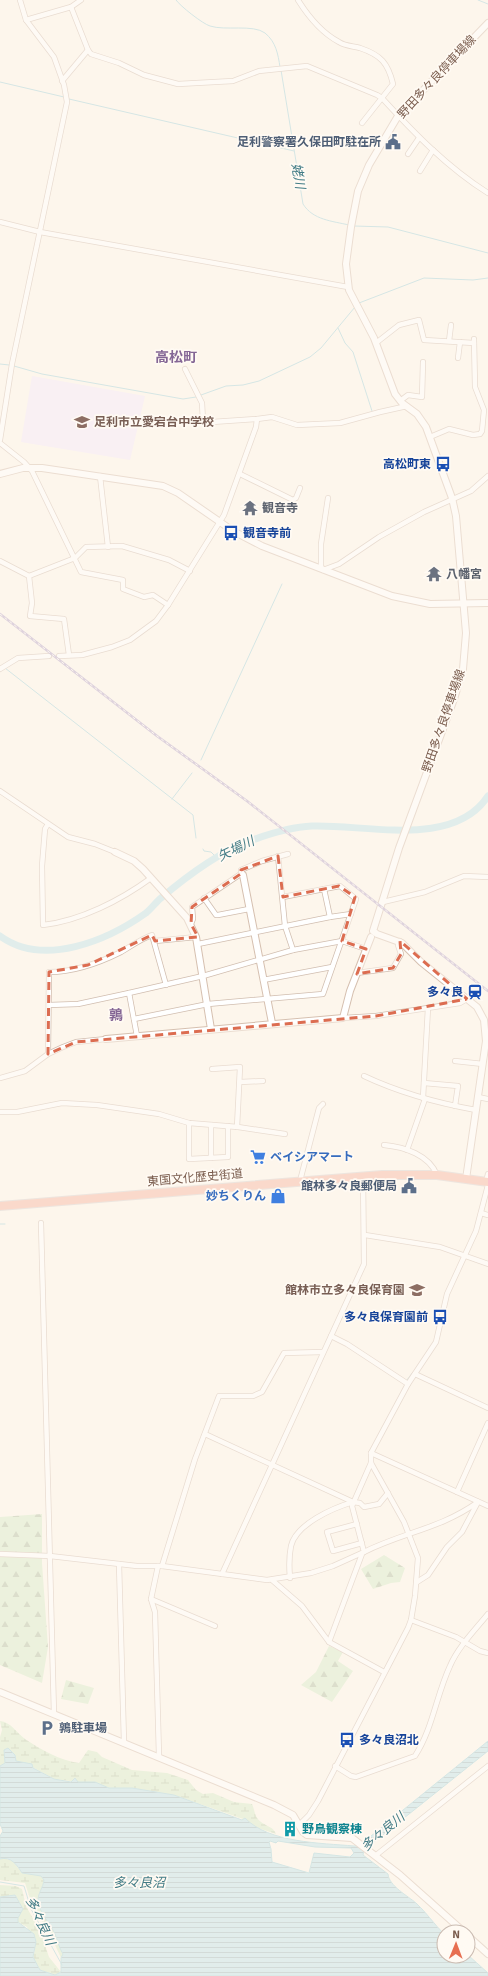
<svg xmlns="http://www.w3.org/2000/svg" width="488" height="1976" font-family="Signika,'Noto Sans JP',sans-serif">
<defs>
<pattern id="forest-firs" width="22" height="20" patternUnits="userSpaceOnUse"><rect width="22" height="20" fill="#d8ecc9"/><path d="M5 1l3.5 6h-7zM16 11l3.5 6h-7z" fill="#b4c2a5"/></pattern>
<pattern id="wetland-marsh" width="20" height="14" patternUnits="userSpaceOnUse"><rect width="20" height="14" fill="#d8ecc9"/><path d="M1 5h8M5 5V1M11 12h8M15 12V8" fill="none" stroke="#b4c2a5"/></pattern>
<pattern id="water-rules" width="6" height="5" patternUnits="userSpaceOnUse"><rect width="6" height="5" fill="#bfe3e8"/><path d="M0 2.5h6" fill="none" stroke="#a0bbbe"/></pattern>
</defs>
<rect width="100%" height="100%" fill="#fdf6ec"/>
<path fill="#f3e8fa" d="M32 376 145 396 130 460 21 442Z"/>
<g fill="url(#forest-firs)">
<path d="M42 1514V1563L48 1647 42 1683 0 1665V1517Z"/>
<path d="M384 1555 405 1568 400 1582 391 1583 373 1589 361 1569Z"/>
<path d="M329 1646 343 1652 338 1661 353 1671 332 1702 301 1685 316 1672Z"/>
<path d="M66 1680 94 1688 88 1704 61 1699Z"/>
</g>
<g fill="url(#wetland-marsh)">
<path d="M0 1721C11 1722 17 1733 25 1739 40 1749 61 1761 79 1763L88 1750 97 1752 102 1757 132 1770 167 1773 188 1780 196 1790 203 1794 213 1793 234 1802 252 1804C255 1810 254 1817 261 1822 267 1827 273 1826 276 1834L249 1825 246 1820 174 1795 132 1788H109L95 1782H78L54 1779 27 1764 16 1761 4 1750 5 1763 0 1766V1737L2 1730Z"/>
<path d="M4 1858 13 1861 22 1873 41 1876 44 1880 43 1888 40 1892 63 1954 61 1958 49 1932 33 1908 25 1883 0 1880V1859Z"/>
<path d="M0 1885 16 1886 22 1889 26 1906 41 1933 49 1957 61 1972 55 1975 40 1970 33 1957 35 1950 27 1927 18 1922V1918L23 1909 15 1895 0 1897Z"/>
</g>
<path fill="url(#water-rules)" stroke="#a5d3da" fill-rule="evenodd" d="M488 1741V1751L364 1850 363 1855 388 1874C389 1886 408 1896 416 1903 426 1912 434 1924 444 1934V1956L468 1955 488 1973V1976H0V1897L15 1895 23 1909 18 1918V1922L34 1934 36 1942 33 1957 40 1970 55 1975 61 1972V1958L63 1954C59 1948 58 1941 55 1934 50 1923 39 1913 38 1900 38 1893 43 1888 44 1880L41 1876 22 1873C17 1865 11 1856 0 1859V1836L3 1831 0 1824V1766L5 1763 4 1750 8 1748 15 1755 16 1761 32 1764 33 1768 54 1779 71 1782 75 1778 78 1782H95L109 1788H132L174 1795 242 1820 245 1818C269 1843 321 1843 354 1846L360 1845ZM270 1841 276 1843 278 1841 315 1847 351 1848 354 1853 350 1857 314 1853 309 1873 272 1862 271 1849 269 1842Z"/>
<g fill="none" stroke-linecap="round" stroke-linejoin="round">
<g stroke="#a5d3da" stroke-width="1">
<path d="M176 0C180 6 203 24 210 26 225 31 253 24 265 33 276 42 278 54 280 67"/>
<path d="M478 0 488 4"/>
<path d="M281 70 303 204C313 220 332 221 349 225"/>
<path d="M0 82 64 97"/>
<path d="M69 99 294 151"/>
<path d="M354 226 388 227 488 253"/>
<path d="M359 303 424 278 473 280 488 278"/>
<path d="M338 328 345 343 353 352 372 411"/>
<path d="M0 364 9 365"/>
<path d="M14 366 42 374 183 399 196 397"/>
<path d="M201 395 226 386 243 385 259 381 310 357 321 348 355 307"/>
<path d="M5 668 193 815 196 838"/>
<path d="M201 760 282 584"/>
<path d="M172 799 192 773"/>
<path d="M203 849 204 851 211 852 217 858"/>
<path d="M0 1224H5"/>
<path d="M407 1380 413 1372"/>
<path d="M0 1882 24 1886 31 1909 62 1965"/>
</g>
<path stroke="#bfe3e8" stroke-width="7" d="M0 936C44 968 108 940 146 913 152 908 156 902 161 898 187 876 216 854 247 842 268 834 289 827 312 826 365 824 454 849 488 796"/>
<defs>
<g id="street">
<path d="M298 0C308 16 322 33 339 42 345 46 353 46 360 48 381 55 388 63 393 84L362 123"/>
<path d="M71 7 88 50 91 54 119 63 144 75 178 84 233 81 259 71 307 66 377 95 382 98C414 133 448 168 488 193"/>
<path d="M26 20 71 7 81 0"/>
<path d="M62 81 88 50"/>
<path d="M408 154 419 138"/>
<path d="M420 171 433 150"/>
<path d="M0 222 40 232 348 287"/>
<path d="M449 341 451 325"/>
<path d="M376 343 399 325 419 320 424 340 474 343"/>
<path d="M458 358 460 342"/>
<path d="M185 369 202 403 203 421 212 422 257 419 272 417 297 425 340 423 380 412 407 406"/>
<path d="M400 401 408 395 422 397 423 362"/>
<path d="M430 437 449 429 473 435 480 434 482 431 484 410 475 387 474 339"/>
<path d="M0 440 12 364 67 102 64 85 54 57 26 20 20 0"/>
<path d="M0 443 24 462 32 471 81 572 123 580V589L144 597 153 595 168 605"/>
<path d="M240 474 293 500 296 498 300 488"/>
<path d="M100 476 108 547"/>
<path d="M0 561 29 576"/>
<path d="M321 569V544L328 498"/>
<path d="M323 570 339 564 379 537 424 512 471 491 488 476"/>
<path d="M69 655 64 619 30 616 32 603 29 576 75 558 86 547 122 546 169 560 190 571"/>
<path d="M59 656 82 655 112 647 130 640 156 621 168 605 224 515 256 427 257 419"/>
<path d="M0 669 18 658 49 656"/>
<path d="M0 791 68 837 95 844 115 852"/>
<path d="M48 824 45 829 42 866 43 925C80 921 121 900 151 878"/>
<path d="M278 856 285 926 293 950"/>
<path d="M242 874 241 870 262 861 288 854"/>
<path d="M204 898 216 915H218L249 909"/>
<path d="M383 902 425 892 464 876 488 877"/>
<path d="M330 917 351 914"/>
<path d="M191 924 193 919 192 907 242 873"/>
<path d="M155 941 196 937"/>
<path d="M198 944 330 917 324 889 283 897"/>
<path d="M357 973 393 968 401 954 398 945 400 941"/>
<path d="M263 980 332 967"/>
<path d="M129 993 137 1036"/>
<path d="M49 1005 78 1004 129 993 203 976 293 950 342 941 366 949"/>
<path d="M343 1018 376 1016 460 1003 467 999"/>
<path d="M134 1019 208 1004 323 994 356 899 340 886 324 889"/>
<path d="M48 1054 49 972C74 972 99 963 121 952 131 946 141 939 152 935L166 985"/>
<path d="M455 1061 483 1064"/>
<path d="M212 1069 240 1067 237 1127"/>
<path d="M364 1076C400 1093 437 1103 476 1110"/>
<path d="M0 1078 25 1071 48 1054 63 1047 76 1042 106 1039"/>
<path d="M240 1082 263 1081"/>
<path d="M424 1083 458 1086 455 1106"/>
<path d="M478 1097 488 1099"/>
<path d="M423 1098 428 1008"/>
<path d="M0 1112H17L62 1103 97 1105 159 1114 189 1123 238 1127 285 1134"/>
<path d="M189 1123V1159L228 1157V1126"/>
<path d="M384 1145C405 1147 429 1155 437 1175"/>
<path d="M407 1150 425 1099"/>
<path d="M211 1158V1125"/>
<path d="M302 1181 301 1177 319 1108 323 1104"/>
<path d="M486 1182 488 1174"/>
<path d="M481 1213 488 1215"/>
<path d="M41 1223 54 1714"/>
<path d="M365 1235 440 1247 488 1264"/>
<path d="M331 1336 347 1344 408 1384"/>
<path d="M415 1374 488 1408"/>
<path d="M205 1434 353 1502 360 1503 364 1507 379 1504 388 1493"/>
<path d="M371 1453 488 1506"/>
<path d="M457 1492 488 1423"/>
<path d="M357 1524 327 1532 333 1551 362 1543"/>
<path d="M364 1552C404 1532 440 1529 478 1502"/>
<path d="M0 1554 50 1556 137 1566H162L267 1580 311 1573 333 1566 364 1552 352 1506 371 1463"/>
<path d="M119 1564 124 1742"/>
<path d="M158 1566 151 1599 155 1612 159 1756"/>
<path d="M162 1566 195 1459 219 1396H253L262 1392 284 1353 323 1352"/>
<path d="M222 1574 364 1264 363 1176"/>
<path d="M290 1578C289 1567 289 1556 291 1546 296 1524 333 1508 353 1502"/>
<path d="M272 1580 302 1606 329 1642 384 1672"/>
<path d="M417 1582 428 1575 447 1547 462 1532 478 1502"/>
<path d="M151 1599 215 1626"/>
<path d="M411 1620 456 1637 480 1651 488 1653"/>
<path d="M329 1642 362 1554"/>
<path d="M335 1766 351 1776 356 1777 415 1756C433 1728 436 1696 450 1666 458 1647 475 1630 488 1614"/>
<path d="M299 1825 309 1815 318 1801 408 1628 411 1620 415 1596 418 1558 404 1522 371 1463V1453L408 1384 436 1342 447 1294 476 1231 488 1185"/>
<path d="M375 1856 488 1766"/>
</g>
<g id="secondary">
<path d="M0 474 23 468H42L163 486 178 493 233 531 262 546 392 596 430 604 488 603"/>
<path d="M115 852 134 861 143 869 187 918 196 937 211 1029"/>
<path d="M243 875 272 1023"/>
<path d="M106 1039 343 1018 350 991 371 937"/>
<path d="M466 1179 486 1041 484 1020 477 1007 421 962 402 943 377 934 373 931 399 848 454 699 463 669 466 633 456 516 452 498 426 427 417 414 402 403 395 394 374 338 349 290 346 264 351 227 358 191 369 165 398 116 488 23"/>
<path d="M0 1692 274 1805 293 1815 303 1832 307 1835 352 1838 400 1875 464 1932"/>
<path d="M468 1936 488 1954"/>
</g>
<path id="highway" d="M0 1206 382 1175H437L488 1182"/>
</defs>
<use href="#street" stroke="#d1beb0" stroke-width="6"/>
<use href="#secondary" stroke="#d6c0b0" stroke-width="8"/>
<use href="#highway" stroke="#dad1cd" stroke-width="10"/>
<use href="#street" stroke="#fff" stroke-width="4.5"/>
<use href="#secondary" stroke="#fff" stroke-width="6"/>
<use href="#highway" stroke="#f7b7a3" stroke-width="8"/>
<defs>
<path id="rail" d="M0 614 157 736 247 801 488 991"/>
</defs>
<use href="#rail" stroke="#b9a8c9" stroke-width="2.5"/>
<use href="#rail" stroke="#fffaf3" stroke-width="1" stroke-dasharray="3" stroke-linecap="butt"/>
</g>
<path d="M0 0H488V1976H0ZM278 856 283 897 339 886 355 897 342 941 366 949 357 974 393 968 401 954 400 941 467 999 376 1016 76 1042 48 1054 49 972 88 965 152 935 155 941 198 937 191 924 192 907 242 873 241 870Z" fill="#fdf6ec" fill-opacity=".55" fill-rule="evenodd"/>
<path fill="none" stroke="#dc6d51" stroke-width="3" stroke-dasharray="8 5" stroke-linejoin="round" d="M278 856 283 897 339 886 355 897 342 941 366 949 357 974 393 968 401 954 400 941 467 999 376 1016 76 1042 48 1054 49 972 88 965 152 935 155 941 198 937 191 924 192 907 242 873 241 870Z"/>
<defs>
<symbol id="civic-bare" viewBox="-9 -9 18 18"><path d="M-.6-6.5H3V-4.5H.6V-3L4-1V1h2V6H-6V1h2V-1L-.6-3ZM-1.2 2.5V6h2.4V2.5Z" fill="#5c6f8a" stroke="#fffaf3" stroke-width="2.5" paint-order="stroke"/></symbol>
<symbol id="school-bare" viewBox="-9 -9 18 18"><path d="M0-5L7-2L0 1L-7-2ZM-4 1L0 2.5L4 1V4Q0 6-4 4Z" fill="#8d6e63" stroke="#fffaf3" stroke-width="2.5" paint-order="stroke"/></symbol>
<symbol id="bus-bare" viewBox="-9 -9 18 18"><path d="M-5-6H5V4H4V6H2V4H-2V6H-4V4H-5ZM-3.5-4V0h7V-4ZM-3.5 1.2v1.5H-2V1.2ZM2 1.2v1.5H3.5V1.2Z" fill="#1a4fb4" stroke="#fffaf3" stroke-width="2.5" paint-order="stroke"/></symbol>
<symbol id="temple-bare" viewBox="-9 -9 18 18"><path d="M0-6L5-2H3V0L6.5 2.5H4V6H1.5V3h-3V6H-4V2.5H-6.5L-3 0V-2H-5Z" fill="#6b7280" stroke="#fffaf3" stroke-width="2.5" paint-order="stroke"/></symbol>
<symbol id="station-bare" viewBox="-9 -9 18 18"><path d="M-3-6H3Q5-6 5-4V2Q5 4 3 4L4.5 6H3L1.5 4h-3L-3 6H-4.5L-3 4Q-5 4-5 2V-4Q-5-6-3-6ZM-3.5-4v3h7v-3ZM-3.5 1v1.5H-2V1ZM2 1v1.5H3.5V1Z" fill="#1a4fb4" stroke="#fffaf3" stroke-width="2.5" paint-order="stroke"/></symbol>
<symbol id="supermarket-bare" viewBox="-9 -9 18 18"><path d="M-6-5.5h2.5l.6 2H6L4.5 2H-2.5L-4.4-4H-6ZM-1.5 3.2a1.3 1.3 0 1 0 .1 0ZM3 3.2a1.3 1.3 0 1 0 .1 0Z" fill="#3f7fe0" stroke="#fffaf3" stroke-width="2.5" paint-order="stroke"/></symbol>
<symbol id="shop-bare" viewBox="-9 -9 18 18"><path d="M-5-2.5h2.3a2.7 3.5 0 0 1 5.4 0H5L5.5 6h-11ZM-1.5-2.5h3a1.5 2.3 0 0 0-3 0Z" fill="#3f7fe0" stroke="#fffaf3" stroke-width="2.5" paint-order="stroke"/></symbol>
<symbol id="parking-bare" viewBox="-9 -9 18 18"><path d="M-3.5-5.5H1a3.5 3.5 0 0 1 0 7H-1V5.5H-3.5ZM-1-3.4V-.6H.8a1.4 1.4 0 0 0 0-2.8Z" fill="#5c6f8a" stroke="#fffaf3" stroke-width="2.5" paint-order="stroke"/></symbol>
<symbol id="building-bare" viewBox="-9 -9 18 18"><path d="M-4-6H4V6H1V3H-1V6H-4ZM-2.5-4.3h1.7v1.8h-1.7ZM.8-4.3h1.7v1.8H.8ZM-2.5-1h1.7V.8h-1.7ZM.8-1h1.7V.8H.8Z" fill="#0f9aa8" stroke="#fffaf3" stroke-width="2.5" paint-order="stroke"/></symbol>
</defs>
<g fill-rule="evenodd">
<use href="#civic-bare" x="382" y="131" width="22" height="22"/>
<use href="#school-bare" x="71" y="411" width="22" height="22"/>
<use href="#bus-bare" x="432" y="453" width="22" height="22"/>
<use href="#temple-bare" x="239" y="497" width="22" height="22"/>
<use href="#bus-bare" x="220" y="522" width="22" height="22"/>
<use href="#temple-bare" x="423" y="563" width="22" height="22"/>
<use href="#station-bare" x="464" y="981" width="22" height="22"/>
<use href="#supermarket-bare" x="247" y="1146" width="22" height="22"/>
<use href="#civic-bare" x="398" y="1175" width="22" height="22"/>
<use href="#shop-bare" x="267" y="1185" width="22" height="22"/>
<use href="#school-bare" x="406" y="1279" width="22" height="22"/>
<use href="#bus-bare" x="429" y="1306" width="22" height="22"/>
<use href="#parking-bare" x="36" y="1717" width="22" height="22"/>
<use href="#bus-bare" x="336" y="1729" width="22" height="22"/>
<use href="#building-bare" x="279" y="1818" width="22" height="22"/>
</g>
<g text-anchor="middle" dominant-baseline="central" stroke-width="3.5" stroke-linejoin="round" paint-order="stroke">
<g font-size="12" fill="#7a5c4d" stroke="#fffaf3">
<text transform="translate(437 77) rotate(-47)">野田多々良停車場線</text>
<text transform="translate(444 721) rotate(-71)">野田多々良停車場線</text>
<text transform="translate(195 1178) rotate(-5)">東国文化歴史街道</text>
</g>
<g font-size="12" font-weight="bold" fill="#4e5e75" stroke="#fffaf3" text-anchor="end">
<text x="381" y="142">足利警察署久保田町駐在所</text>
<text x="397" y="1186">館林多々良郵便局</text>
<text x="59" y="1728" text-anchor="start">鶉駐車場</text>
</g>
<g font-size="12" font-weight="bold" fill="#785e54" stroke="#fffaf3" text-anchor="start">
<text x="94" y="422">足利市立愛宕台中学校</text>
<text x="405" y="1290" text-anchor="end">館林市立多々良保育園</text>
</g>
<g font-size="12" font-weight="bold" fill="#164399" stroke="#fffaf3" text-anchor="end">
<text x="431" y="464">高松町東</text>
<text x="243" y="533" text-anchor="start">観音寺前</text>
<text x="463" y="992">多々良</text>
<text x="428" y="1317">多々良保育園前</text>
<text x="359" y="1740" text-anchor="start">多々良沼北</text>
</g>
<g font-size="12" font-weight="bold" fill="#5b616d" stroke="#fffaf3" text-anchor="start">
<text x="262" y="508">観音寺</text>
<text x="446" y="574">八幡宮</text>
</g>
<g font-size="12" font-weight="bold" fill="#366cbe" stroke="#fffaf3" text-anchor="start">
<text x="270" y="1157">ベイシアマート</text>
<text x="266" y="1196" text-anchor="end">妙ちくりん</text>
</g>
<g font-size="12" font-weight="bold" fill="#0d838f" stroke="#fffaf3" text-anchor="start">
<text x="302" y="1829">野鳥観察棟</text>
</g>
<g font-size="13" font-style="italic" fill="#437c86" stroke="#fffaf3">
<text transform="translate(298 176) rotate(80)">姥川</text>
<text transform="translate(236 849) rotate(-26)">矢場川</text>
<text transform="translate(383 1832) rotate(-40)">多々良川</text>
<text x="139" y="1883">多々良沼</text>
<text transform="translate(40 1921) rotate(65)">多々良川</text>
</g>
<g font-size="14" font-weight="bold" fill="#846695" stroke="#fffaf3">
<text x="176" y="357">高松町</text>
<text x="116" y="1015">鶉</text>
</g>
</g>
<g transform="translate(456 1944) rotate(1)"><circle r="19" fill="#fffaf3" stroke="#cabbb1"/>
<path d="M0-3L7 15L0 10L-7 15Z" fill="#e76f51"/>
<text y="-6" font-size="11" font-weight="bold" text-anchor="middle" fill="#7a5c4d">N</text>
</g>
</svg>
